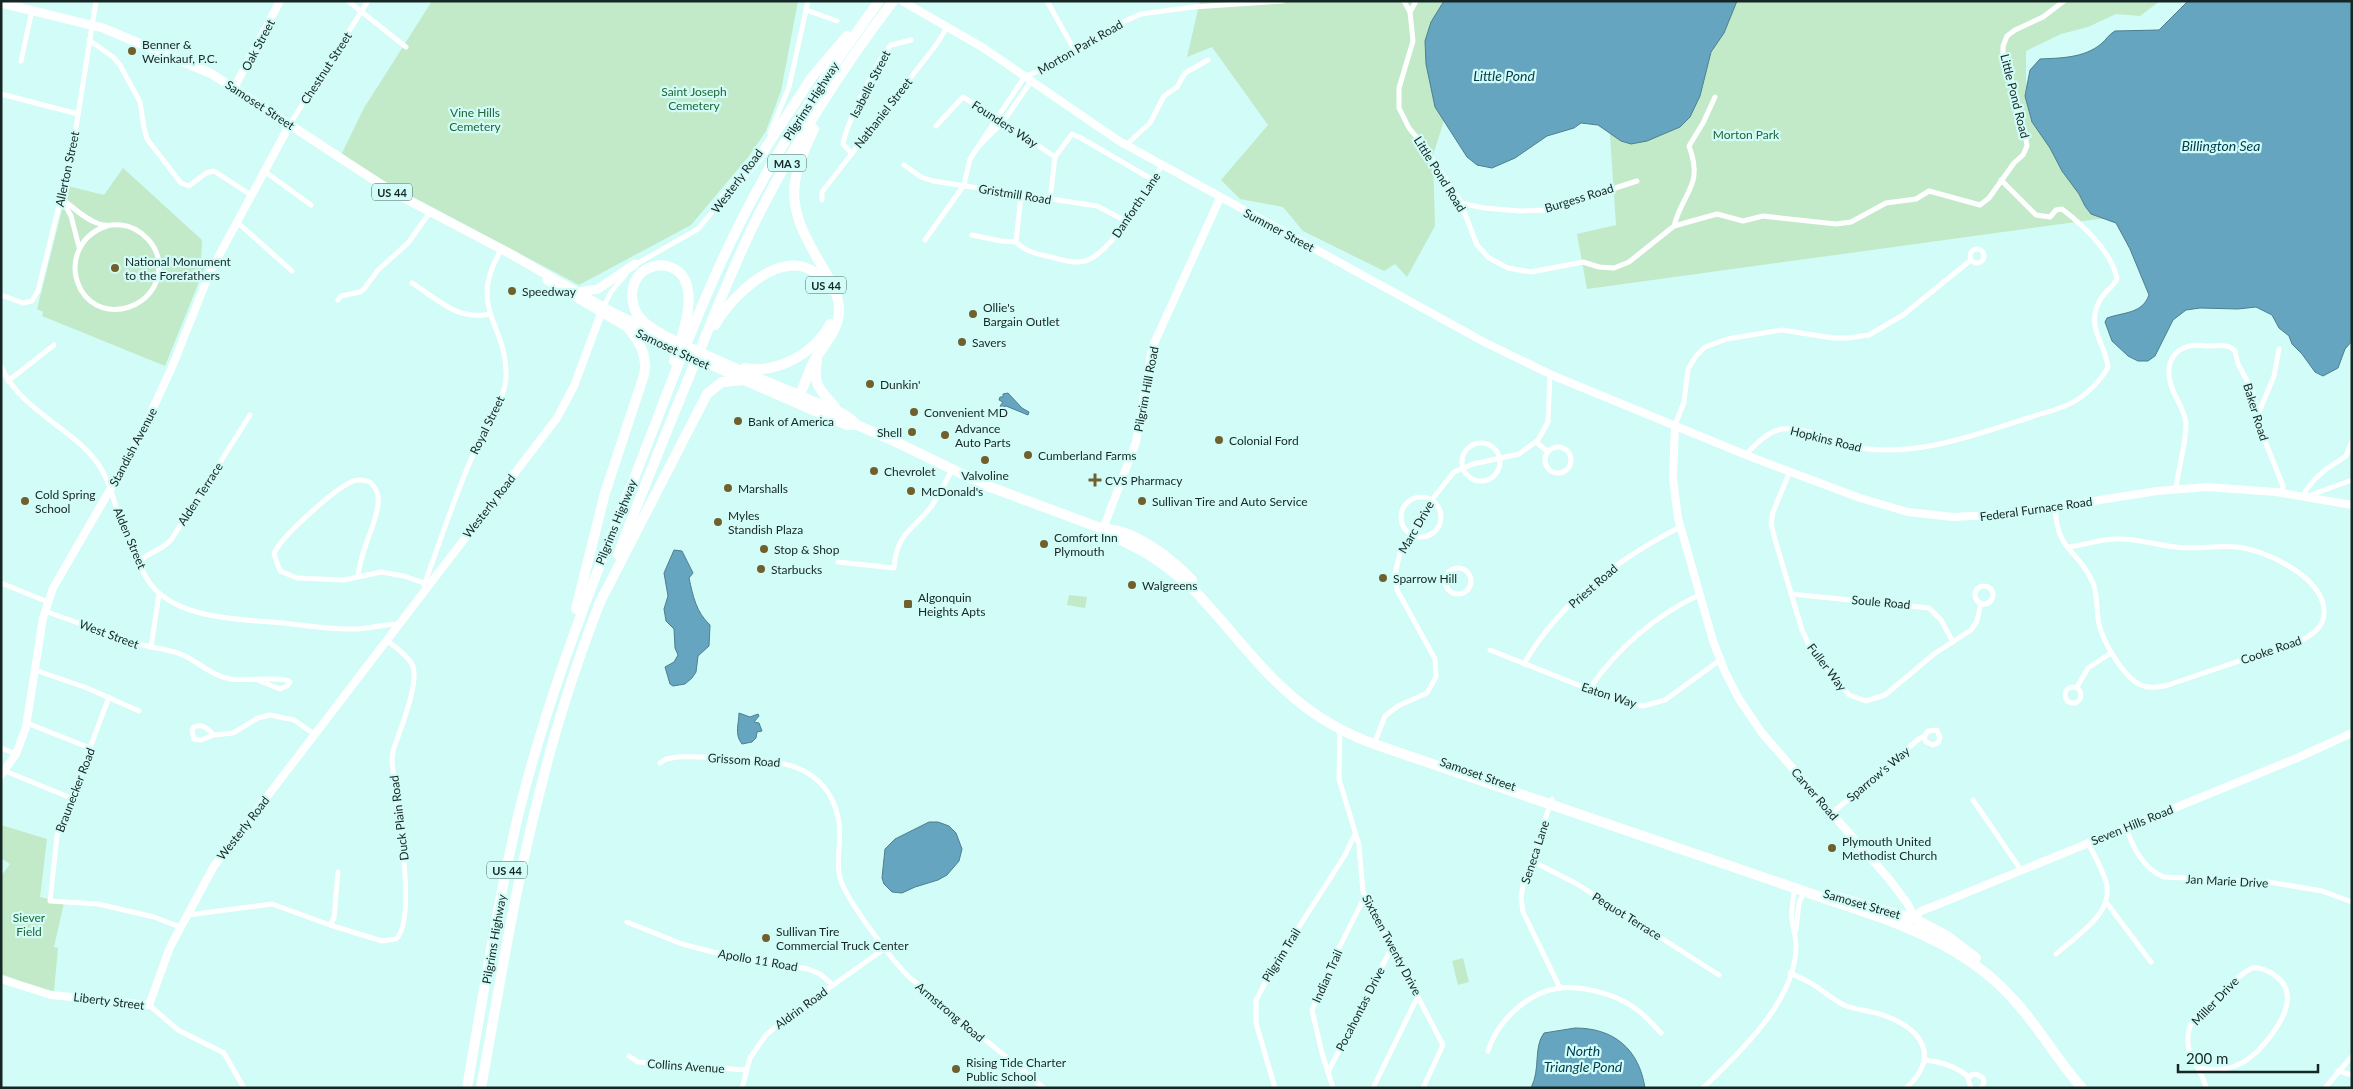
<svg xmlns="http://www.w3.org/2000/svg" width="2353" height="1089" font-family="Lato,sans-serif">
<rect width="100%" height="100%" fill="#d2fcf7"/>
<g fill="#c2eac9">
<path d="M432 1H798L781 91 766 131 749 156 691 225 579 285 398 189 341 155 364 108Z"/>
<path d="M1200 1H2160L2140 16 2116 14 2088 27 2061 34 2026 51V82L2039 115 2113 217 1587 289 1577 234 1616 225 1609 121H1444L1433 155 1435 226 1407 277 1395 264 1384 271 1303 231 1283 207 1240 199 1221 180 1268 125 1212 47 1187 57Z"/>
<path d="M123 168 202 240 201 261 205 267 165 366 42 316 43 312 37 309 68 186 104 195Z"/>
<path d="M1069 595 1087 597 1085 608 1067 605Z"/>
<path d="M1 825 47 839 40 897 64 903 54 947 58 948 54 991 44 990 1 974V876L10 864 1 858Z"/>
<path d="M1463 958 1469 982 1458 985 1452 961Z"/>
</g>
<g fill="#65a5bf" stroke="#4d7f90">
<path d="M1444 1H1737L1724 33 1711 52 1700 96 1690 117 1680 127 1647 141 1631 144 1621 141 1598 125 1581 123 1574 128 1547 136 1515 158 1492 168 1477 165 1467 157 1435 107 1426 64 1425 41 1431 22Z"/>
<path d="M2188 1H2352V341L2345 349 2338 368 2323 376 2315 372 2302 354 2292 344 2289 336 2279 328 2272 315 2256 307 2238 309 2200 308 2186 310 2173 320 2155 356 2148 361H2138L2128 356 2112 341 2105 322 2107 318C2124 312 2142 314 2149 295L2130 249 2116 223 2091 214 2085 206 2079 194 2062 171 2050 148 2032 122 2025 96 2030 70 2040 59C2061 58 2084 58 2101 44 2106 40 2109 34 2115 31L2159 30Z"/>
<path d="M1008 393 1022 408 1029 412 1028 415 1006 406 1002 408 1000 406 1003 402 999 400 1000 397H1003V394Z"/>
<path d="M674 550 682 551 693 573 689 578C693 596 696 612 710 625L709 646 698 656 696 672 692 678 685 684 673 686 670 684 665 667 674 662 678 655 675 648 674 629 666 621 664 609 668 596 664 573Z"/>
<path d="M739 713 750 717 758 714 759 716 754 722 759 723 762 731 757 732 756 738 752 742 742 744C734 734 739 724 739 713Z"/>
<path d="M929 822H938L949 826 956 833 962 849 959 861 947 875 938 880 915 887 902 893 892 892 884 884 882 878 885 849 895 839Z"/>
<path d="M1575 1028C1614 1028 1639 1049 1645 1088H1531C1541 1068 1533 1048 1544 1033Z"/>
</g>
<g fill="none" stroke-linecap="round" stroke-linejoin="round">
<g stroke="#fff" stroke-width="5">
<path d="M348 1 406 47"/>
<path d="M808 1 806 10 837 21"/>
<path d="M1047 1 1075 51"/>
<path d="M1404 1 1410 12"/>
<path d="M1416 1 1410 12 1413 41 1399 88V108L1409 128 1423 145 1460 201 1477 245 1489 258 1508 268 1531 272 1583 262 1599 267 1614 268 1629 262 1674 226 1717 214 1743 221 1763 216 1836 224 1851 222 1886 203 1916 199 1929 191 1980 205 1989 198 2014 163 2023 155 2027 146 2025 132 2018 114 2013 86 2003 54V46L2007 36 2015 30 2043 17 2064 1"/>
<path d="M89 40 113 57 120 65 140 102 144 128 147 139 181 183 189 186 206 173 214 171 251 195"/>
<path d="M21 61 32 10"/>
<path d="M1 94 78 114"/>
<path d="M290 124 368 1"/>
<path d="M936 126 963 97 996 117 1055 157"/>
<path d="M770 133 789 87 806 10"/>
<path d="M1126 145 1150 123 1164 96 1177 87 1185 73 1208 60"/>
<path d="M979 146 1003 122 1032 80"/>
<path d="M852 154 843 144C846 125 877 59 891 45L911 40"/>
<path d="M904 165 921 177 933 181 1097 206 1126 221"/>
<path d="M264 171 311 205"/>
<path d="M1021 195 1016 242C1025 252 1038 254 1051 257 1062 260 1074 264 1085 261 1113 253 1146 190 1162 165"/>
<path d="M61 198C73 207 84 219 99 224 107 227 113 224 121 225 141 227 159 246 159 266 160 307 103 327 81 290 67 264 79 235 107 226"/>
<path d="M1050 199 1055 157 1072 134 1081 138 1153 180"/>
<path d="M822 200V192L936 45 948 26"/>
<path d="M64 203 71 216 79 247"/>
<path d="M1461 203 1484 208 1520 211 1547 210 1637 181"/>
<path d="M237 222 292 271"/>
<path d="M1674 226C1683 191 1704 186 1689 146L1703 123 1715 97"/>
<path d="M972 235 1001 241 1016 242"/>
<path d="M925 240 964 185 970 159 1025 76 1042 70 1091 43 1118 24 1141 14 1193 7 1283 1"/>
<circle cx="1977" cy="256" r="7"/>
<path d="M633 266 698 229 723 199"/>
<path d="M412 283C439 300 457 321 491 314"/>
<path d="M1 295 23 303 32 301 38 291 72 153 96 1"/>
<path d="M338 300 341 296 360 292 364 289 378 270 408 243 430 212"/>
<path d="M604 306 611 292 626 274"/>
<path d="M1 366C19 409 69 426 96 461 107 476 112 493 117 510 126 533 134 557 147 579 172 620 240 619 283 623 308 626 333 630 358 629 372 628 385 624 399 624"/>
<path d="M8 381 54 345"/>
<path d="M2259 412 2274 376 2279 349"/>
<path d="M1675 425 1684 402 1688 369 1696 356 1705 347 1727 339 1782 330 1833 338H1848L1869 335 1903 315 1971 260"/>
<path d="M1536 442 1547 451"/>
<circle cx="1481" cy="462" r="19"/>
<circle cx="1558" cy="460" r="13"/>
<path d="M1745 455C1755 445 1768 431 1782 429 1808 426 1840 446 1867 449 1922 455 1979 434 2031 417 2046 412 2063 409 2077 400 2088 393 2102 379 2108 367 2105 342 2085 327 2100 300 2105 291 2113 287 2117 279 2112 252 2083 225 2062 209L2056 210 2050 217 2036 215 2001 180"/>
<path d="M1790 471 1773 512 1771 524 1776 543 1802 630 1810 647 1849 695 1866 701 1885 695 1934 654 1971 630 1977 621 1981 603"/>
<path d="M2176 489C2178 468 2186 446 2186 424 2185 409 2175 399 2171 385 2163 357 2180 342 2206 346 2216 347 2227 342 2235 351L2238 364 2252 390 2265 441 2283 486 2282 493"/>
<path d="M2308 496 2352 480"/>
<path d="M2304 497 2306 490 2314 480 2325 470 2346 456 2352 441"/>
<circle cx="1421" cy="517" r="20"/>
<path d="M2055 507C2056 523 2058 535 2068 548 2078 559 2089 571 2094 586 2098 598 2096 611 2099 624 2103 642 2124 678 2141 685 2150 689 2159 687 2168 685L2299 641C2312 636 2325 626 2324 611 2323 577 2266 550 2237 547 2217 545 2196 550 2176 547 2156 545 2136 538 2116 539 2099 539 2083 546 2067 547"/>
<path d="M138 561 164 546 171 540 250 415"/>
<path d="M838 562 894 568C897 530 914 531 933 504 940 493 946 481 952 470"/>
<circle cx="1458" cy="581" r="13"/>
<path d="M358 577C359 551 381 517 378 496 377 490 374 486 370 482 364 480 357 479 351 482 335 489 279 538 274 554L280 571 297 578 344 580 381 572 404 576 424 583"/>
<path d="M1395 579 1418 581 1439 577 1445 579"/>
<path d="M1 583 48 602"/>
<path d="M424 585C440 542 454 498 472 457 481 435 506 398 506 377 508 324 466 309 501 250"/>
<circle cx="1984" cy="595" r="9"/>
<path d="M1791 594 1929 608 1941 620 1953 642"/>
<path d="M45 611 128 641 151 647 159 594"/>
<path d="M151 647C162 649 175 651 185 656 201 664 211 675 230 679 242 681 286 676 290 682L287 686 280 689 260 681"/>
<path d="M1490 650 1616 700 1643 706 1665 700 1720 660"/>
<path d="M1524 664C1559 602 1618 559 1680 527"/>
<path d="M35 670 87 688 139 711"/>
<circle cx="2073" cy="695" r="8"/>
<path d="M2077 687 2088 668 2111 653"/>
<path d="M1589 689C1618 648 1654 616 1699 595"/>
<path d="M109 697 57 836 50 901 98 904 154 917 180 927"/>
<path d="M27 723 90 748"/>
<path d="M1340 728 1339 779 1359 845 1363 892 1443 1045 1423 1088"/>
<path d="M214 735C208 729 203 723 194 727L192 730 194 739 201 740 214 735 233 733 258 718 270 715 294 720 314 734"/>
<path d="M1374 744 1385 716 1398 706 1427 693 1436 677 1435 659 1397 590 1395 574 1400 553 1426 507 1454 472 1473 464 1519 454 1538 440 1548 422 1550 374"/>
<path d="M1 748 16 754"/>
<path d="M660 763 666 759 678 757C696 756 714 758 732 758 777 760 826 763 838 817 843 837 835 858 840 878 846 900 892 960 909 977L1044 1088"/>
<path d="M5 771 71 798"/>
<path d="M1552 799 1523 885 1521 898 1523 912 1560 988"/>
<path d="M1973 800 2021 870"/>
<path d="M1832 813 1920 738 1924 737 1928 731 1937 730 1940 738 1938 743 1933 745 1926 742 1924 737"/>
<path d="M2126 828C2133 847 2143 869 2164 877L2269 882 2322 891 2352 902"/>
<path d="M1532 861 1577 884 1719 975"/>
<path d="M2106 902 2151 962"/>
<path d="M188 915 272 904 330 925 334 918 338 872"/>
<path d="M627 922 682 944 713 952 808 969 820 974 833 985"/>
<path d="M330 925 382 941 396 939C419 918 394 794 392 760L393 751C399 732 421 681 412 664 406 654 395 647 386 640"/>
<path d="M1796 930 1799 903 1805 890"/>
<path d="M2056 954C2076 936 2115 913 2106 882 2102 868 2094 855 2088 843"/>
<path d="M1790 973C1798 977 1806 980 1814 985 1825 992 1834 1001 1846 1006 1858 1010 1871 1011 1883 1015 1922 1029 1941 1056 1906 1088"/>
<path d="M149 1005 178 1030 224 1053 244 1088"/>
<path d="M1488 1051C1497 1021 1528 992 1560 988 1579 986 1606 992 1623 1001 1638 1008 1650 1021 1661 1033"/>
<path d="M629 1056 638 1062 746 1070"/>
<path d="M1925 1060C1942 1062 1955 1066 1969 1077"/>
<path d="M2198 1068C2227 1073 2246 1066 2265 1043 2280 1025 2300 996 2277 977 2271 972 2261 967 2253 968 2243 970 2197 1014 2191 1024 2189 1028 2188 1034 2188 1039 2186 1057 2203 1070 2206 1088"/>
<path d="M2338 1071 2352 1075"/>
<path d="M1328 1072 1392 947"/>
<path d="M742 1088 750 1058 766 1035 785 1019 884 949"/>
<path d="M1275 1088 1256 1023V1000L1274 966 1345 855 1355 834"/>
<path d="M1333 1088 1322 1053 1312 1010 1330 966 1365 896"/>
<path d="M1373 1088 1418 996"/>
<path d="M1703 1088C1739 1053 1796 1001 1796 946 1796 937 1793 928 1792 919 1791 908 1793 898 1795 888"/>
<path d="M1971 1088 1968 1079 1971 1075 1976 1074 1983 1078 1984 1083 1981 1088"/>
<path d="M2325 1088 2352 1056"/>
</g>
<g stroke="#fff" stroke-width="8">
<path d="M902 1 982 47 1119 141 1484 342 1554 376 1751 457 1860 498 1908 512 1953 517 2011 514 2157 491 2207 487 2276 492 2352 505"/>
<path d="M234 88 280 1"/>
<path d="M1675 425 1673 479 1678 518 1713 641 1725 672 1739 699 1762 733 1889 879 1907 903 1924 935"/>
<path d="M1103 529 1136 442 1152 348 1220 198"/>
<path d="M1 775 16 754 26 727 43 618 53 588 136 445 172 367 210 272 290 124"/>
<path d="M1911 921 1921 911 1939 904 2297 758 2352 733"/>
<path d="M1 979 51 995 149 1005 170 947 214 866 557 418 574 386 603 308"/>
</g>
<g stroke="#fff" stroke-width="9">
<path d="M1 3 103 28 212 74 391 191 507 252 614 313 651 330"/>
<path d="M547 280 637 333 744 380"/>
<path d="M579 292 598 289 635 264"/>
</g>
<g stroke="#fff" stroke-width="10">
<path d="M723 199 763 152 812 77 847 36"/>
<path d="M715 325C736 289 797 233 830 290"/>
<path d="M674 361C682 337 706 276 667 266 658 264 648 267 642 272 627 286 630 311 645 323 664 338 687 346 708 356 739 370 769 383 799 395 819 406 841 408 857 425"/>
<path d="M817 361C812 385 821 391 835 407"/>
<path d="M744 368C777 374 814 354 830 324"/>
<path d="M796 399C805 389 807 373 814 361 823 346 837 332 839 314 840 296 832 283 823 268 789 211 784 190 814 129"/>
<path d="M1103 529C1133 528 1172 559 1192 580"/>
<path d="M618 555C641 494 666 433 691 372 711 323 730 274 753 226 792 147 840 71 893 1"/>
<path d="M598 606 707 394 722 382 744 380 847 425H857L896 442 985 485 1103 529C1115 539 1130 544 1144 552 1161 562 1177 575 1192 588 1254 653 1284 711 1374 744L1885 919C1933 937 1980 961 2014 1000 2039 1027 2057 1060 2082 1088"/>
<path d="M576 609 605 493 644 375C648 356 640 342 628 328"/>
<path d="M1833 896 1915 919 1947 936 1976 958"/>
<path d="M467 1088C483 997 497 905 518 816 546 701 589 591 633 481 666 398 696 312 736 231 776 150 826 74 879 1"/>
<path d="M481 1088C500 984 516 880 543 779 558 719 578 659 600 602"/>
</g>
</g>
<g fill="#70602e" stroke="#d2fcf7" stroke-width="2">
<circle cx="132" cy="51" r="5"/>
<circle cx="115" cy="268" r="5"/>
<circle cx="512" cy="291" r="5"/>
<circle cx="973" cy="314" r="5"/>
<circle cx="962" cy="342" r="5"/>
<circle cx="870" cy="384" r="5"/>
<circle cx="914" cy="412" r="5"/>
<circle cx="738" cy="421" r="5"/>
<circle cx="912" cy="432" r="5"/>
<circle cx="945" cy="435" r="5"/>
<circle cx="1219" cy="440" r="5"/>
<circle cx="1028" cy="455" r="5"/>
<circle cx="985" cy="460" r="5"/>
<circle cx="874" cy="471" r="5"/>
<path d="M1092.5 472.5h5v5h5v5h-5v5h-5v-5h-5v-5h5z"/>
<circle cx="728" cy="488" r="5"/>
<circle cx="911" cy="491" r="5"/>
<circle cx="25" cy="501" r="5"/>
<circle cx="1142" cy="501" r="5"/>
<circle cx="718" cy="522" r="5"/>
<circle cx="1044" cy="544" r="5"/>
<circle cx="764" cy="549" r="5"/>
<circle cx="761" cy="569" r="5"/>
<circle cx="1383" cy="578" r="5"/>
<circle cx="1132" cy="585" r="5"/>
<rect x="903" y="599" width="10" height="10" rx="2.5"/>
<circle cx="1832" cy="848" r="5"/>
<circle cx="766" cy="938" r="5"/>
<circle cx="956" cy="1069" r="5"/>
</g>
<g text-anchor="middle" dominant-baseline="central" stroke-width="4.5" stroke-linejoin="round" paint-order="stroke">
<g fill="#d2fcf7" stroke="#4e6663" stroke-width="1">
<rect x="768" y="154.5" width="38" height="17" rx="4"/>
<rect x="372" y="183.5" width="40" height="17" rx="4"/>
<rect x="806" y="276.5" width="40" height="17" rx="4"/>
<rect x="487" y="861.5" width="40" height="17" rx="4"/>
</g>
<g font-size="11" font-weight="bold" fill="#162624">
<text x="787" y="163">MA 3</text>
<text x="392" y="192">US 44</text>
<text x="826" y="285">US 44</text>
<text x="507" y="870">US 44</text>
</g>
<g font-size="12" fill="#162624" stroke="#d2fcf7" text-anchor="start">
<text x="142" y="44">Benner &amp;<tspan x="142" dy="14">Weinkauf, P.C.</tspan></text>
<text x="125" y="261">National Monument<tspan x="125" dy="14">to the Forefathers</tspan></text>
<text x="522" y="291">Speedway</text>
<text x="983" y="307">Ollie's<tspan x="983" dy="14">Bargain Outlet</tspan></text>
<text x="972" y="342">Savers</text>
<text x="880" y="384">Dunkin'</text>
<text x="924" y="412">Convenient MD</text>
<text x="748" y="421">Bank of America</text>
<text x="955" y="428">Advance<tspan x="955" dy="14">Auto Parts</tspan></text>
<text x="902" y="432" text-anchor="end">Shell</text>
<text x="1229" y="440">Colonial Ford</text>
<text x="1038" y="455">Cumberland Farms</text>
<text x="884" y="471">Chevrolet</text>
<text x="985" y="475" text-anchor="middle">Valvoline</text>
<text x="1105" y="480">CVS Pharmacy</text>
<text x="738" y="488">Marshalls</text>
<text x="921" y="491">McDonald's</text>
<text x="35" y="494">Cold Spring<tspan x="35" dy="14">School</tspan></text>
<text x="1152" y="501">Sullivan Tire and Auto Service</text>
<text x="728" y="515">Myles<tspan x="728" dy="14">Standish Plaza</tspan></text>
<text x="1054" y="537">Comfort Inn<tspan x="1054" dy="14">Plymouth</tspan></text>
<text x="774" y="549">Stop &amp; Shop</text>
<text x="771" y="569">Starbucks</text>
<text x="1393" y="578">Sparrow Hill</text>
<text x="1142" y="585">Walgreens</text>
<text x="918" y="597">Algonquin<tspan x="918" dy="14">Heights Apts</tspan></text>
<text x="1842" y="841">Plymouth United<tspan x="1842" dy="14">Methodist Church</tspan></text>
<text x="776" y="931">Sullivan Tire<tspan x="776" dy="14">Commercial Truck Center</tspan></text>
<text x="966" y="1062">Rising Tide Charter<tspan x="966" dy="14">Public School</tspan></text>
</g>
<g font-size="12" fill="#162624" stroke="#d2fcf7">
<text transform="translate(258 45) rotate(-62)">Oak Street</text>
<text transform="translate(1080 47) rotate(-30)">Morton Park Road</text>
<text transform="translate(326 68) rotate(-57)">Chestnut Street</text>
<text transform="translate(870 84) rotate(-63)">Isabelle Street</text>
<text transform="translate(2015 96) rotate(76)">Little Pond Road</text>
<text transform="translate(811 101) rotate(-57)">Pilgrims Highway</text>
<text transform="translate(260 105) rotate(33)">Samoset Street</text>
<text transform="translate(883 113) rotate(-52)">Nathaniel Street</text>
<text transform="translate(1005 124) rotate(33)">Founders Way</text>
<text transform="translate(67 169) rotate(-78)">Allerton Street</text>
<text transform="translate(1440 174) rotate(58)">Little Pond Road</text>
<text transform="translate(737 181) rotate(-53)">Westerly Road</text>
<text transform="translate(1015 194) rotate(9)">Gristmill Road</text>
<text transform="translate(1579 198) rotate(-17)">Burgess Road</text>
<text transform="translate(1136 205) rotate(-56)">Danforth Lane</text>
<text transform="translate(1279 230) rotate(28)">Summer Street</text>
<text transform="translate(673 349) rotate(25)">Samoset Street</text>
<text transform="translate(1146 389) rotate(-79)">Pilgrim Hill Road</text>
<text transform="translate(2256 412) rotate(73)">Baker Road</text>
<text transform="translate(487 425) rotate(-64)">Royal Street</text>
<text transform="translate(1826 439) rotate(14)">Hopkins Road</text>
<text transform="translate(133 447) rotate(-62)">Standish Avenue</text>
<text transform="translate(200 494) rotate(-57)">Alden Terrace</text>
<text transform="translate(489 506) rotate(-52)">Westerly Road</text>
<text transform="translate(2036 509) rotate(-8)">Federal Furnace Road</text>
<text transform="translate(616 522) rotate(-68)">Pilgrims Highway</text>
<text transform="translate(1416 527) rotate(-60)">Marc Drive</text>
<text transform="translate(130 538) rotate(67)">Alden Street</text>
<text transform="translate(1593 586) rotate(-41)">Priest Road</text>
<text transform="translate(1881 602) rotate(5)">Soule Road</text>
<text transform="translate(109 634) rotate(20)">West Street</text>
<text transform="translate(2271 650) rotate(-19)">Cooke Road</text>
<text transform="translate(1827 667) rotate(53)">Fuller Way</text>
<text transform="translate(1609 695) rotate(18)">Eaton Way</text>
<text transform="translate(744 760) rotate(4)">Grissom Road</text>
<text transform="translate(1478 774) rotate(19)">Samoset Street</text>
<text transform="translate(1878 774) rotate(-40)">Sparrow's Way</text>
<text transform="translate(75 790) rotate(-69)">Braunecker Road</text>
<text transform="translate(1815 794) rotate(49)">Carver Road</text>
<text transform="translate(399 818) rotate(-97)">Duck Plain Road</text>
<text transform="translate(2132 825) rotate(-22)">Seven Hills Road</text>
<text transform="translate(243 828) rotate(-52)">Westerly Road</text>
<text transform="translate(1535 852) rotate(-72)">Seneca Lane</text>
<text transform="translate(2227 881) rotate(3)">Jan Marie Drive</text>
<text transform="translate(1862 904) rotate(16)">Samoset Street</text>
<text transform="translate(1627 916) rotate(32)">Pequot Terrace</text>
<text transform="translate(494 939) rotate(-80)">Pilgrims Highway</text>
<text transform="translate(1392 945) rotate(62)">Sixteen Twenty Drive</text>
<text transform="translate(1281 955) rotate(-58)">Pilgrim Trail</text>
<text transform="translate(758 960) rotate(10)">Apollo 11 Road</text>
<text transform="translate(1327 976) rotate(-66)">Indian Trail</text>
<text transform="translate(109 1001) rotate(7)">Liberty Street</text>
<text transform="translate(2215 1001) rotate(-46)">Miller Drive</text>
<text transform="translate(801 1008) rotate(-36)">Aldrin Road</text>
<text transform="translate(1360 1009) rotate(-63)">Pocahontas Drive</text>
<text transform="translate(950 1012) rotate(40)">Armstrong Road</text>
<text transform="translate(686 1066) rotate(4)">Collins Avenue</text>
</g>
<g font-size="12" fill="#206735" stroke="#d2fcf7">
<text x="694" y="91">Saint Joseph<tspan x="694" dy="14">Cemetery</tspan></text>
<text x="475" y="112">Vine Hills<tspan x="475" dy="14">Cemetery</tspan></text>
<text x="1746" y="134">Morton Park</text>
<text x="29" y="917">Siever<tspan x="29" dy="14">Field</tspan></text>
</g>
<g font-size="14" font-style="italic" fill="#003a4d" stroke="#d2fcf7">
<text x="1504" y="75">Little Pond</text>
<text x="2221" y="145">Billington Sea</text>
<text x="1583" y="1050">North<tspan x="1583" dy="16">Triangle Pond</tspan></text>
</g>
</g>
<rect width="2353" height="1089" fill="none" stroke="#162624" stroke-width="5"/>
<path d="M2178 1064v8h140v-8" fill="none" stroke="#162624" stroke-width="2.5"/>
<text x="2186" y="1064" font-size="15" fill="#162624" stroke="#d2fcf7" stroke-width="4" paint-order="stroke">200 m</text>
</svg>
